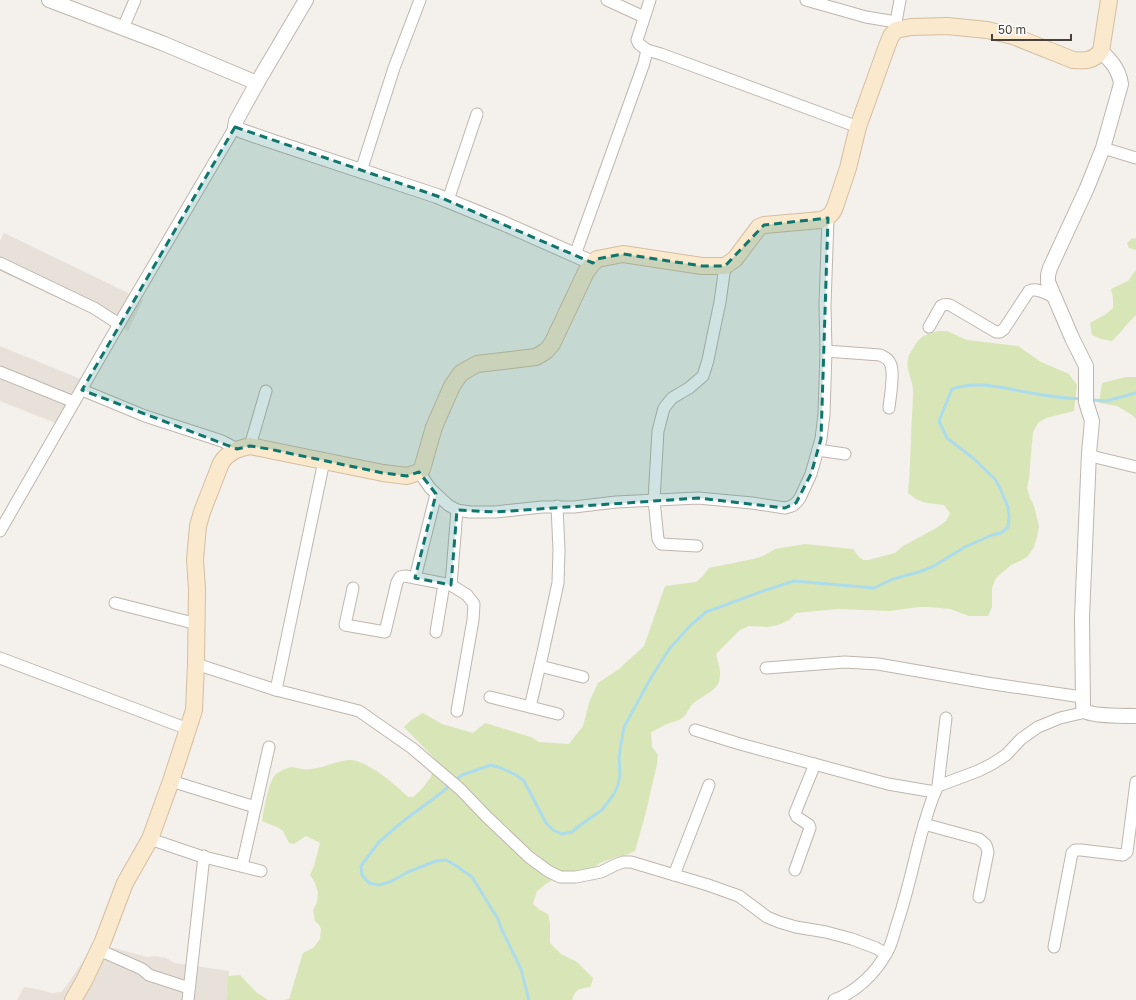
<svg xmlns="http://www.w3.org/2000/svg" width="1136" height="1000" font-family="'Golos Text',sans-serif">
<rect width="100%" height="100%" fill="#f4f0eb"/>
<g fill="#e8e1d9">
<path d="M4 233 143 300 128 331 0 271V241Z"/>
<path d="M0 346 83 380 58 424 0 401Z"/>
<path d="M92 948H114L147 957 156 956 166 958 175 963 229 971 227 1000H17L24 987 41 990 51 993 61 992 67 985Z"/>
</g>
<g fill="#d8e6b7">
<path d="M1136 238V250L1129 248 1127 243 1131 239Z"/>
<path d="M1136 270V315C1127 323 1121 333 1112 341L1101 339 1092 335 1090 323 1106 314 1113 308V298L1111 289 1128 281Z"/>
<path d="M938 331H947L967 340 1018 346 1041 362 1069 374 1077 385 1074 411 1046 418 1038 423 1033 432 1029 479 1027 488 1030 498 1034 506 1039 527 1037 537 1034 547 1028 556 1020 561 1011 565 996 578 992 588V607L988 616H969L950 609 929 607H919L890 611 837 609 796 613 789 620 778 625 768 627 749 626 740 630 716 654C718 662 722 673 719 682 715 692 697 698 691 706 687 712 686 716 679 720 676 721 673 722 670 723 663 725 657 730 651 732L652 747 658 755 657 764 645 816 635 851 626 855 616 857 600 863 592 869 562 874 546 884 537 891 533 904 540 910 548 914 550 923V943L561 954 577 962 593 978 592 983 590 987C578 989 576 989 572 1000H283L289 999 303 953 313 948 320 939 321 929 319 925 315 921 313 910 317 902 318 892 315 883 310 875 314 866 320 843 306 836 294 844 289 843 283 831 279 828 262 821C264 811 268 781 276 774 279 772 288 767 292 767 299 768 303 770 311 769 324 768 336 761 349 760 367 760 396 785 408 797H413L421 790 431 777 435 759 404 727 411 720 423 713 442 724 473 733 485 723 531 737 539 742 569 744 583 726 590 700 598 683 619 669 644 646 665 586 696 582 703 576 709 568 753 559 763 556 775 549 805 544 853 549 859 557 863 560H868L895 553 903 546 938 527 946 521 950 513 944 505C928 503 921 504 908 493 910 475 910 458 911 441 911 424 913 408 913 391 913 379 904 368 909 355 910 353 912 350 914 347 921 335 925 335 938 331Z"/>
<path d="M1126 377H1136V419L1132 415 1117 406 1099 403 1102 383Z"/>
<path d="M240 975 256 992 268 1000H227L228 976Z"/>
</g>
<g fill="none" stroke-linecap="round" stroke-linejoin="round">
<g stroke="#acdcec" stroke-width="3">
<path d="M1090 400 1106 401 1136 393"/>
<path d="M529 1000 521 969 501 928 498 919 472 877 455 865 446 860 436 861 408 872 390 882 379 885 369 883 362 875 361 866 379 842 402 822 441 793 462 775 491 765 501 768 516 775 524 781 546 823 553 830 562 834 572 832 579 826 602 810 614 794 618 785 620 775 619 756 624 727 652 676 670 648 691 625 706 612 766 590 794 581 874 588 893 579 919 572 932 567 965 547 992 535 1001 533 1008 527 1009 517 1008 507 1000 488 995 479 973 458 947 438 939 421 952 389C977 380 1002 388 1026 392 1045 396 1064 398 1082 399"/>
</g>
<defs>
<g id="minor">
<path d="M607 0 644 17"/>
<path d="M806 0 866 17 896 22"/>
<path d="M123 28 135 0"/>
<path d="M896 30V22L900 0"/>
<path d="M647 50 639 44 637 40 650 0"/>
<path d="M1103 148 1136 158"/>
<path d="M361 171 394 68 420 0"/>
<path d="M448 200 477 114"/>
<path d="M575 255 644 63 647 50 661 54 858 127"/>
<path d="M0 263 94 308 119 324"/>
<path d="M929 327 941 306C944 304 946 304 950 305L996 332H1000L1004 329 1029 291C1037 287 1047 294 1054 297"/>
<path d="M826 351 880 355C884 357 888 358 890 363 895 371 890 397 889 408"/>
<path d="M0 372 74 402"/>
<path d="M82 390 145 416 222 441 237 449"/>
<path d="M250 446 266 391"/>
<path d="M818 450 845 454"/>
<path d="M1089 453 1095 457 1136 467"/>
<path d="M324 461 276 690 359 711 412 748 460 789 487 817 529 857 548 871 560 877H576L601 872 615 865 623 862H631L708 885 739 896 767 917 779 922 796 927 826 932 852 939 876 948 886 954"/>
<path d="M419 472 430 488 448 505 457 510 470 512H495L542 507H574L616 502 698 498 752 503 785 508 792 506 796 503 800 498 811 474 821 439 824 414 826 351 825 305 828 218"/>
<path d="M457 510 451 585 467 595 474 604 473 620 457 711"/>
<path d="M0 531 119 324 235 127"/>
<path d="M697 546 661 544 658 539 654 500 658 431 664 408 672 398 689 388 703 376 708 360 712 340 720 302 725 266"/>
<path d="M415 578 436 494"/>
<path d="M353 588 345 625 385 632 397 582 400 577 405 576 451 585"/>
<path d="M115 603 197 624"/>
<path d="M436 632 444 584"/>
<path d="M0 658 188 729"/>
<path d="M196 664 276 690"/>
<path d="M540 666 583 677"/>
<path d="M766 668 845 662 878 664 987 683 1082 697"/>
<path d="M490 697 558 714"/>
<path d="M530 707 543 652 558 583 559 550 557 506"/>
<path d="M695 730 740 744 888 784 935 792"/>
<path d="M171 781 255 807"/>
<path d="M938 786 946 718"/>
<path d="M924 824 979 839 986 845 988 852 979 897"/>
<path d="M150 839 200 856 261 871"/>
<path d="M242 866 269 747"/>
<path d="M795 870 810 828 809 825 797 817 795 813 815 764"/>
<path d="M674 875 709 785"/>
<path d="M1054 947 1072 853 1075 850H1081L1123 855 1127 852 1136 782"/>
<path d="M99 950 142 969 149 975 189 988"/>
<path d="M188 1000 204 856"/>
<path d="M834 1000C856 992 876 973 887 952 892 944 894 933 897 924 907 895 913 865 921 835 926 819 930 801 938 786L978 771 992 764 1006 755 1021 739 1038 727 1060 718 1086 712"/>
</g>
<g id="tertiary">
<path d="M49 0 162 43 257 83"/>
<path d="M306 0 257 83 236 121 235 127 242 131 277 143 437 196 505 224 593 263"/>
<path d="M1101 51C1111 61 1119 69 1121 84L1103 148 1087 188 1050 268 1048 275V282L1072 338 1086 366V402L1092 421 1089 453 1082 617 1083 704C1083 708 1084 711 1087 712 1095 716 1126 716 1136 716"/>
</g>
<path id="secondary" d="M73 1000 84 981 103 941 125 883 150 839 171 781 188 729 194 710 196 664 197 589 195 560 198 526 202 512 221 463C228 452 237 449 250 446L383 473 407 476 419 472 422 469 434 427 452 386 461 373 477 364 536 357 546 351 552 344 586 272 593 263 597 259 623 254 702 266H725L735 259 759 227 764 225 821 220C828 217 832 215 835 207L848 168 858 127 887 46 891 36 896 30 911 27 947 26 987 30 1013 36 1073 60C1084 61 1094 61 1101 51L1109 0"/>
</defs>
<use href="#minor" stroke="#bfb6ae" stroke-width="13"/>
<use href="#tertiary" stroke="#bfb6ae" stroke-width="16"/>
<use href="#secondary" stroke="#d4bea0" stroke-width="18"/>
<use href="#minor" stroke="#fff" stroke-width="11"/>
<use href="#tertiary" stroke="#fff" stroke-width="14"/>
<use href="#secondary" stroke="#fbe9ce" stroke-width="16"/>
</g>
<path fill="#0f766e" fill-opacity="0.2" stroke="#0f766e" stroke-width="3" stroke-dasharray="8 5" stroke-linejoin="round" d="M235 127 437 196 593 263 597 259 623 254 702 266H725L764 225 828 218 821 439 811 474 796 503 785 508 698 498 495 512 457 510 451 585 415 578 436 494 419 472 407 476 383 473 269 449 250 446 237 449 82 390Z"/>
<path d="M992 34v6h79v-6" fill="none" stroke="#484039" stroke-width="2"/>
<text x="998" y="34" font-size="12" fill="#484039" stroke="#ffffff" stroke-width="3" paint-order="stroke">50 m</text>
</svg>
